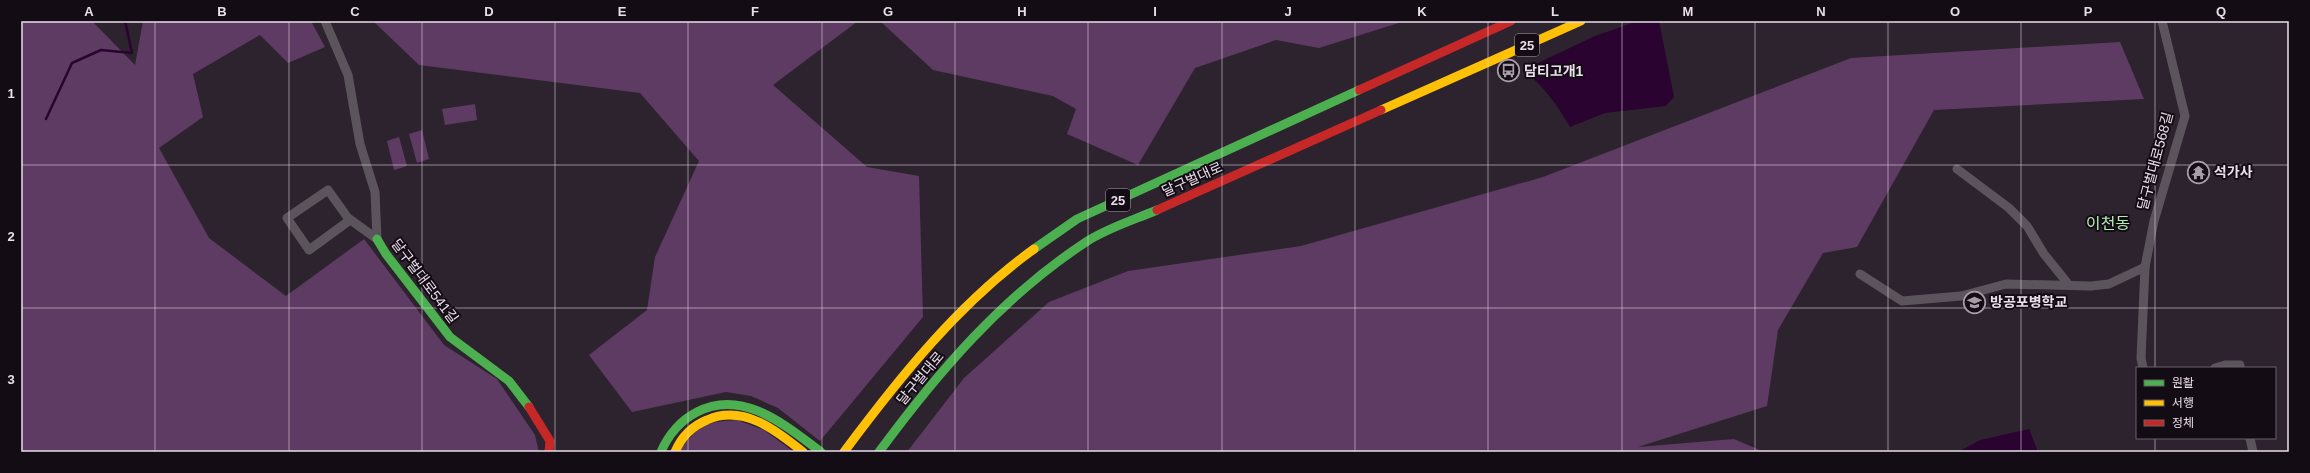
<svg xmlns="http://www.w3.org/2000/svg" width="2310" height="473" font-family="Helvetica,'Noto Sans KR',sans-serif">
<rect width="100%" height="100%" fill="#2d232e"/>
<g fill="#5e3b63">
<path d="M21 21H92L135 65 143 21H311L325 47 288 63 260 35 193 74 203 117 159 148 209 238 286 296 364 239 444 345 497 379 535 435 539 452H21Z"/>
<path d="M373 21H858L773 85 867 167 919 176 923 317 820 441 778 408 751 396 726 392 632 412 589 355 647 310 655 257 699 161 640 93 419 65Z"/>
<path d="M880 21H1405L1319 48 1276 40 1195 68 1138 165 1067 134 1076 109 1053 96 933 70Z"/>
<path d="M2120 42 2144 99 1934 110 1857 247 1823 253 1778 330 1767 406 1638 447 1734 439 1764 452H907L964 378 1049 302 1128 271 1301 246 1543 177 1851 58Z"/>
<path d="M475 104 477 120 445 125 442 109Z"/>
<path d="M422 130 429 159 417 163 409 134Z"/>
<path d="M399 137 407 166 394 170 387 141Z"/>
<path d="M737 420 764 430 794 452H679C699 425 703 422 737 420Z"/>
</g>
<g fill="#2b0331">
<path d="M1638 21H1659L1674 97 1666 106 1605 113 1570 127C1557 105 1544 86 1523 70L1595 36Z"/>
<path d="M2029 429 2038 452H1958L1980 440Z"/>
</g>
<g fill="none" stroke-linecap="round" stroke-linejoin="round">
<path stroke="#2b0331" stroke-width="2.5" d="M46 119 72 63 101 50 132 53 125 21"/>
<g stroke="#5c545d" stroke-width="9">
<path d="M325 21 348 75 360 144 375 192 377 239"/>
<path d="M1957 169 2009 208 2027 226 2044 254 2069 285"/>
<path d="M350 220 309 250 287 218 328 190 348 218 377 239"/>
<path d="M1860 274 1902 301 1961 296 2006 284 2091 286 2109 284 2145 267"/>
<path d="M2143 368 2141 358 2145 267 2154 221 2185 116 2162 21"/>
<path d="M2215 368 2225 365H2240V368"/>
<path d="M2250 438 2253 452"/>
</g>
<g stroke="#4caf50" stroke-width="9">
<path d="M377 239 386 254 450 337 509 381 529 407"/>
<path d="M1034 249 1077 219 1359 90"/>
<path d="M661 452C668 435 681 420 697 412 743 388 786 426 821 452"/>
<path d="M879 452C938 372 1002 297 1086 242 1107 228 1134 220 1157 210"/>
</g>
<g stroke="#ffc107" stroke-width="9">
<path d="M1381 110 1581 21"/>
<path d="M675 452C681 438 692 426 707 420 743 404 776 430 803 452"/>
<path d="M844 452C899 378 959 303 1034 249"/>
</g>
<g stroke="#c62828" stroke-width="9">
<path d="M1359 90 1511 21"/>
<path d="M1157 210 1381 110"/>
<path d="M529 407 550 441 549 452"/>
</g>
</g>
<path fill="none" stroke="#e9deea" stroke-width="1" stroke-opacity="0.55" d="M155 21V452M289 21V452M422 21V452M555 21V452M688 21V452M822 21V452M955 21V452M1088 21V452M1222 21V452M1355 21V452M1488 21V452M1622 21V452M1755 21V452M1888 21V452M2021 21V452M2155 21V368M21 165H2289M21 308H2289M2155 438V452"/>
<defs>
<symbol id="bus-ring" viewBox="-11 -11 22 22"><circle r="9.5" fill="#140c15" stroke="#a79da8" stroke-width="1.5"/><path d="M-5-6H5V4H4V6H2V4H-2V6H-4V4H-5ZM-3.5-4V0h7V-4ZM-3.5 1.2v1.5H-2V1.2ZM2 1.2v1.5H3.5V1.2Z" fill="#a79da8"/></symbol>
<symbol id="temple-ring" viewBox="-11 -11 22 22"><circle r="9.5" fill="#140c15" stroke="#a79da8" stroke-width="1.5"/><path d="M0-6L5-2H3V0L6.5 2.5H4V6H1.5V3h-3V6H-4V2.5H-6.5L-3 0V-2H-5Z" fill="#a79da8"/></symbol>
<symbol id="school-ring" viewBox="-11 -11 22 22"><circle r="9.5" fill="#140c15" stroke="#a79da8" stroke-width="1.5"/><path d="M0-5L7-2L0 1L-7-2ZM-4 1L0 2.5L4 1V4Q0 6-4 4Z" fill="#a79da8"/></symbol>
</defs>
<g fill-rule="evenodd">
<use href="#bus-ring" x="1496" y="58" width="25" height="25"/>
<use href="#temple-ring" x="2186" y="160" width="25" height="25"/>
<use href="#school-ring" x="1962" y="290" width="25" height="25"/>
</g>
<g text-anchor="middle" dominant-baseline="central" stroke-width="4" stroke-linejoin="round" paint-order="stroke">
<g fill="#140c15" stroke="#a99faa" stroke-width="1">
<rect x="1515" y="34" width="24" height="22" rx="3"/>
<rect x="1106" y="189" width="24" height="22" rx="3"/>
</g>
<g font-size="13" font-weight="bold" fill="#e9deea">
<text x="1527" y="45">25</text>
<text x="1118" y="200">25</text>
</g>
<g font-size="14" font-weight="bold" fill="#e9deea" stroke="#140c15" text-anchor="start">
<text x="1524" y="71">담티고개1</text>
<text x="2214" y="172">석가사</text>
<text x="1990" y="302">방공포병학교</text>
</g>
<g font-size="14" fill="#e9deea" stroke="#140c15">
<text transform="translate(2155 161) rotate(-75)">달구벌대로568길</text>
<text transform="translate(1192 179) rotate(-24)">달구벌대로</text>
<text transform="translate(425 281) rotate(53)">달구벌대로541길</text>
<text transform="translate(920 378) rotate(-50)">달구벌대로</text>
</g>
<g font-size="16" fill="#b2ebaf" stroke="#140c15">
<text x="2108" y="223">이천동</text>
</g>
</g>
<rect width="2310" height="473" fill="none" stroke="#140c15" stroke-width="44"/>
<rect x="2136" y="367" width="140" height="72" fill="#140c15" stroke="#69606a"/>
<rect x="2144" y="380" width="20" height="6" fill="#4caf50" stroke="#69606a"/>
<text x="2172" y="387" font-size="12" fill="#e9deea">원활</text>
<rect x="2144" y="400" width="20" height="6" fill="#ffc107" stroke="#69606a"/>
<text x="2172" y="407" font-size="12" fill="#e9deea">서행</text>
<rect x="2144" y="420" width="20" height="6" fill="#c62828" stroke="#69606a"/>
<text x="2172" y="427" font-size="12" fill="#e9deea">정체</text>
<rect x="22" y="22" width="2266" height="429" fill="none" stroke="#e9deea" stroke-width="1.5"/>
<g font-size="13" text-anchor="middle" font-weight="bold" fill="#e9deea">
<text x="89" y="16">A</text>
<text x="222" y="16">B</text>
<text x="355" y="16">C</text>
<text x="489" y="16">D</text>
<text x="622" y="16">E</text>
<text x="755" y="16">F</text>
<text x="888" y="16">G</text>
<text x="1022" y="16">H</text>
<text x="1155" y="16">I</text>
<text x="1288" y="16">J</text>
<text x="1422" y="16">K</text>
<text x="1555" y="16">L</text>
<text x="1688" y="16">M</text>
<text x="1821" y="16">N</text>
<text x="1955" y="16">O</text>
<text x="2088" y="16">P</text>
<text x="2221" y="16">Q</text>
<text x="11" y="98">1</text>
<text x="11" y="241">2</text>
<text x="11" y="384">3</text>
</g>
</svg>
